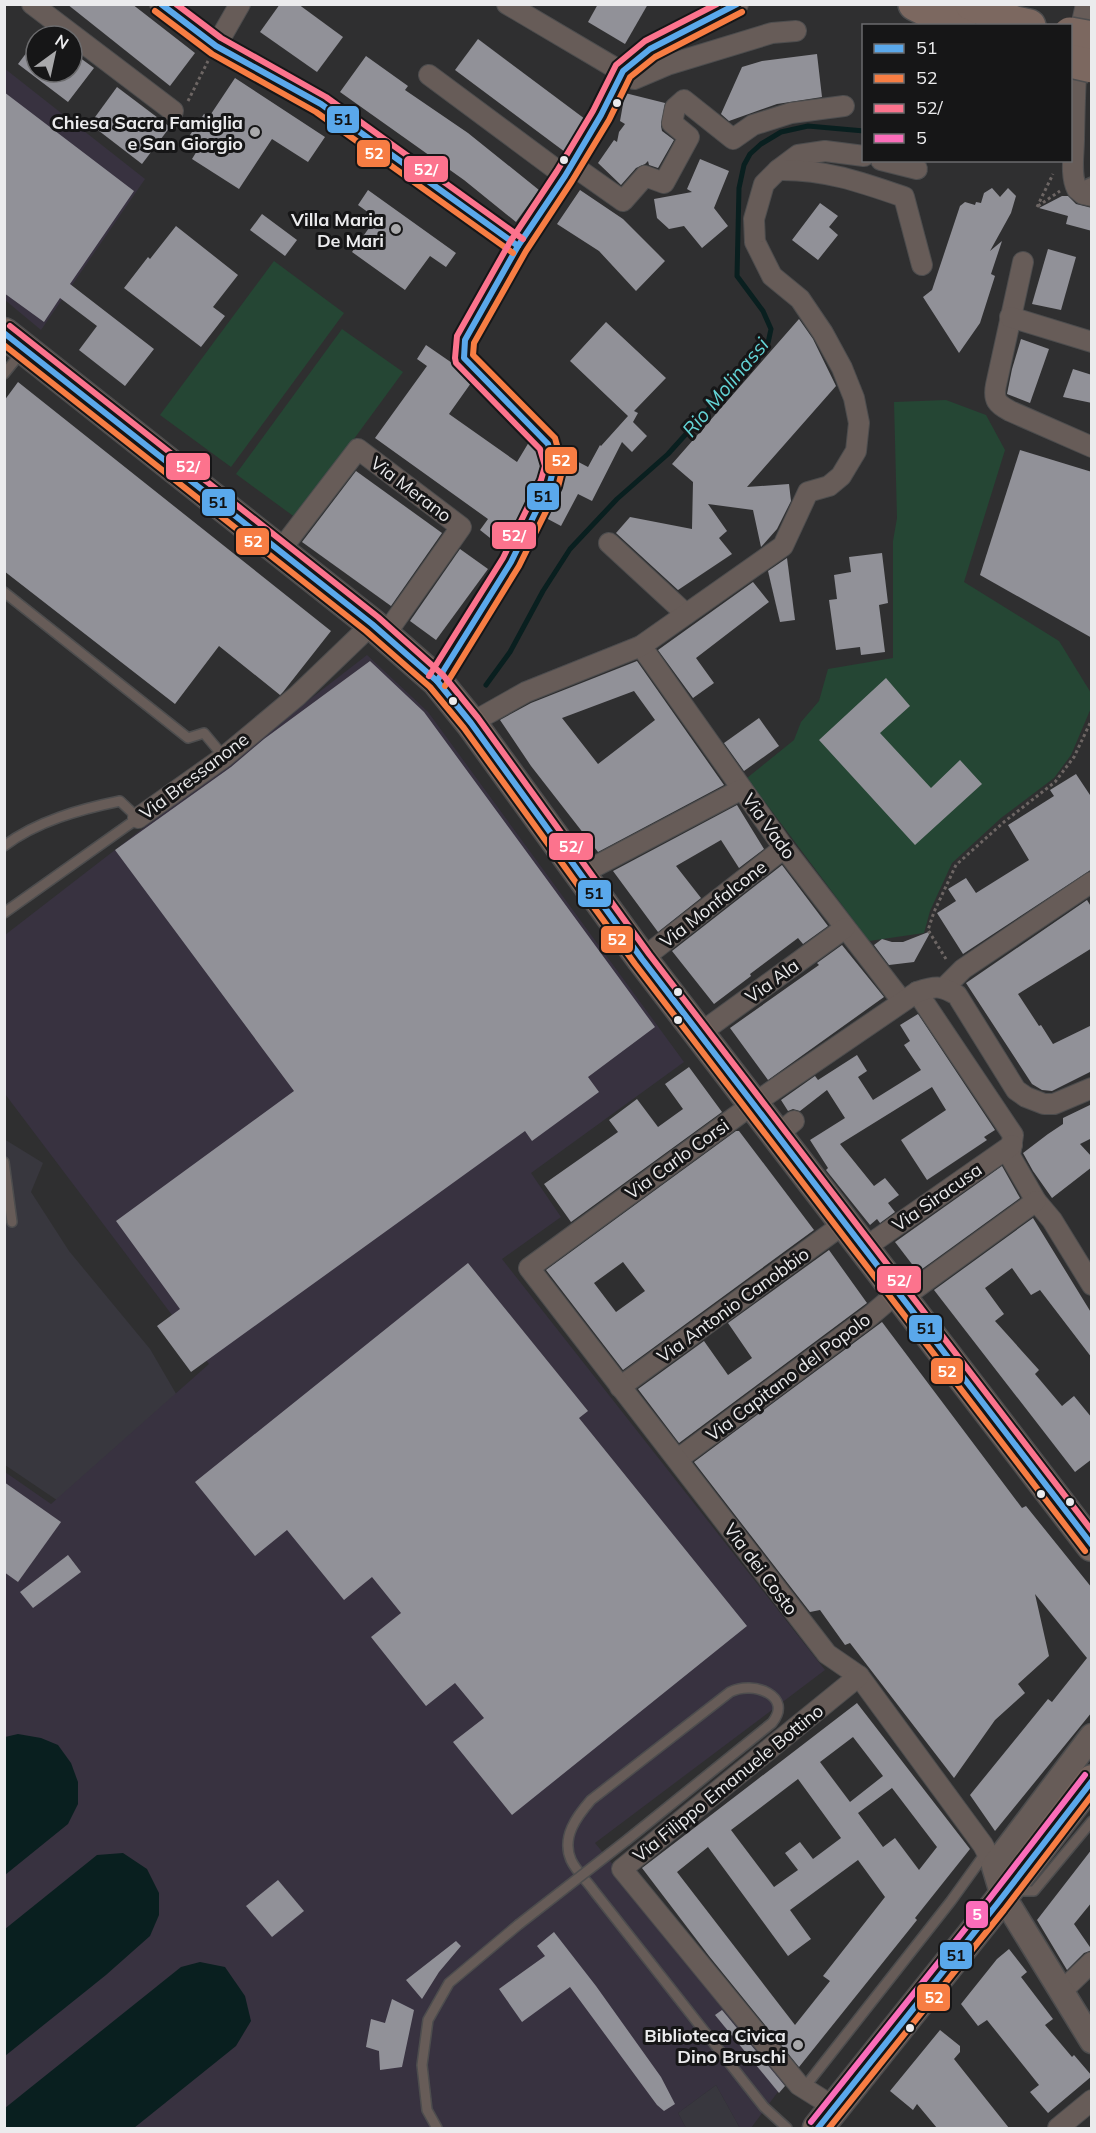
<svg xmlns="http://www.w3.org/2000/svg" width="1096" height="2133" font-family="Mulish,sans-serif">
<rect width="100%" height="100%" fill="#2f2f30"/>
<g fill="#38373e">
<path d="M4 1139 43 1163 31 1192 69 1251 150 1349 189 1416 119 1542 5 1465Z"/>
<path d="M716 2085 740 2128H686L678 2113Z"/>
</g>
<g fill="#383240">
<path d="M4 68 145 179 41 330 5 300Z"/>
<path d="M367 655 428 712 684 1062 531 1173 561 1217 502 1259 825 1670 595 1843 789 2077 751 2128H740L716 2085 678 2113 686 2128H5V1472L51 1504 209 1364 5 1094V935Z"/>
</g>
<g fill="#254634">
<path d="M274 261 344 313 231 467 160 415Z"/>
<path d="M342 329 403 372 296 518 236 474Z"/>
<path d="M946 400 986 415 1005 450 964 582 1059 641 1091 693V708L1071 755 1054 778 1001 818 952 863 930 911 924 933 869 941 747 778 794 740 801 722 819 701 828 669 893 658V541L897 518 894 402Z"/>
</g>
<g fill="#091f1f">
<path d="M18 1734 41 1738 58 1745 71 1763 78 1782V1804L68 1824 5 1875V1737Z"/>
<path d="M123 1853 147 1869 159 1893V1915L150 1936 106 1975 5 2056V1929L97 1855Z"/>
<path d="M200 1962 225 1967 245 1996 251 2021 236 2046 134 2128H5V2108L181 1967Z"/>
</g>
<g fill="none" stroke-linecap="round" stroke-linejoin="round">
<path stroke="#091f1f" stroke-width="5" d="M486 685 510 652 543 591 570 549 617 499 668 454 768 343 771 329 763 311 737 276 739 188 744 165 750 154 761 144 781 132 808 126 864 131"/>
</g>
<g fill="#919198" fill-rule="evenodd">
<path d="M67 4H132L195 53 170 86Z"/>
<path d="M280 4H298L343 37 317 72 260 32Z"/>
<path d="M598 4H648L625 44 588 22Z"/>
<path d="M478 39 585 119 565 152 455 70Z"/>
<path d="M36 40V72H72V52L94 68 68 102 18 64Z"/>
<path d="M817 54 822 97 777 104 729 121 721 114 742 67 762 61Z"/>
<path d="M366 56 408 86 405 90 468 133 539 190 516 222 464 180 340 92Z"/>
<path d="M235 78 325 137 308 162 272 139 239 189 192 159 200 146 188 138 204 114 209 117Z"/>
<path d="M117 87 170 127 142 164 90 124Z"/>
<path d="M4 92 134 191 70 284 154 349 125 386 79 350 97 326 60 298 44 322 4 293Z"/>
<path d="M625 93 665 103 661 126 662 131 674 140 658 168 649 165 648 161 645 164 636 168 621 185 598 163 614 140 617 142 619 132 625 124 620 121Z"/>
<path d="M700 159 729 171 714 208 728 226 702 248 684 226 669 229 657 218 654 199 692 192 687 189Z"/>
<path d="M992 188 1000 197 1008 188 1016 196 1011 213 990 251 1002 241 991 274 995 276 980 323 959 353 923 297 932 290 960 206 965 202 975 205 976 202 981 203 984 193Z"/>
<path d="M368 190 456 253 446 267 430 256 405 290 352 252 376 218 358 205Z"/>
<path d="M580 190 623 219 665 261 636 291 599 251 557 224Z"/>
<path d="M1062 196H1068L1076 204 1092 208V231L1066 224 1068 216 1039 208Z"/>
<path d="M820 203 838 216 829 227 838 235 818 260 792 240Z"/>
<path d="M262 214 297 240 285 256 250 230Z"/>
<path d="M176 226 238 275 213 307 225 316 201 347 124 288 148 257 150 259Z"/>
<path d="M1048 249 1076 257 1061 310 1032 304Z"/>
<path d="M799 319 813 339 836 386 747 487 789 484 791 501 777 529 761 547 753 510 708 504 727 531 719 538 732 554 678 590 616 533 630 517 692 529 693 482 672 464Z"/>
<path d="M606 322 666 378 634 411 638 413 633 422 647 436 632 452 622 442 592 501 578 494 561 526 546 518 562 486 567 456 588 467 600 445 601 446 628 416 570 361Z"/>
<path d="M1021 339 1049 349 1030 403 1007 394 1012 369Z"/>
<path d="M426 345 455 365 471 383 449 414 517 462 529 442 537 450 542 466 539 479 504 549 480 530 488 519 375 438 427 366 417 359Z"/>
<path d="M1073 369 1092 375V403L1063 397Z"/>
<path d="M18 382 331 631 283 692 280 695 219 646 175 704 4 571V401Z"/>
<path d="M1020 450 1092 472V638L980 575Z"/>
<path d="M356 471 442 533 391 606 302 542Z"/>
<path d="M460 549 488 569 436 640 410 621Z"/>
<path d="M882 553 888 603 879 605 885 652 861 655 860 647 836 650 829 600 837 599 834 575 851 572 849 557Z"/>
<path d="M787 558 795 620 780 622 768 571Z"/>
<path d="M753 582 769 602 696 658 714 683 693 698 658 650Z"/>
<path d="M370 661 424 712 655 1027 588 1077 599 1092 532 1141 525 1131 191 1372 157 1326 180 1309 116 1221 294 1091 115 850 231 767 264 739Z"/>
<path d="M637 661 724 785 598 852 531 766 500 720 531 703ZM634 691 655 720 598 764 562 718Z"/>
<path d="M886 678 910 706 880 733 931 788 960 760 982 784 915 845 819 740Z"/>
<path d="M759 718 779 746 744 771 724 743Z"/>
<path d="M1076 774 1092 798V869L963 954 937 913 956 901 948 889 966 878 976 893 1029 860 1008 825 1054 796 1050 790Z"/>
<path d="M737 805 764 849 739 868 721 840 676 866 701 898 658 932 613 871Z"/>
<path d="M782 865 828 926 803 944 798 938 750 974 751 976 714 1004 672 951Z"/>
<path d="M1087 900 1092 908V948L1018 994 1039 1026 1041 1025 1053 1044 1092 1025V1071L1052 1091 1042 1090 1032 1084 966 983Z"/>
<path d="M931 931 914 962 889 965 874 945 882 939 892 942H903Z"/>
<path d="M842 945 884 997 768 1080 730 1028 819 965 817 963Z"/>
<path d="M918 1014 995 1130 984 1137 987 1140 927 1180 901 1140 946 1110 932 1087 840 1144 874 1186 885 1178 899 1195 888 1203 895 1212 880 1223 877 1219 870 1225 826 1170 828 1168 810 1140 845 1118 827 1090 800 1111 793 1109 788 1111 781 1100 815 1076 818 1080 857 1055 867 1071 858 1077 873 1100 921 1070 904 1045 910 1041 900 1025Z"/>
<path d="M689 1067 722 1112 571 1222 544 1184 618 1132 609 1120 637 1099 658 1127 683 1109 665 1084Z"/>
<path d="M1092 1104V1138L1080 1144 1092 1157V1167L1052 1198 1033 1171 1023 1153 1048 1134 1063 1124V1118Z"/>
<path d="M736 1131H739L814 1230 623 1370 546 1270ZM623 1262 645 1291 616 1312 594 1283Z"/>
<path d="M1002 1166 1020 1198 918 1272 895 1242Z"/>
<path d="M1033 1218 1092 1314V1358L1040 1290 1031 1295 1012 1268 985 1288 1004 1314 995 1321 1039 1370 1035 1374 1062 1406 1074 1396 1092 1418V1459L1075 1472 934 1290Z"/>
<path d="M829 1250 867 1303 679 1443 638 1389 704 1341 728 1375 752 1358 728 1323Z"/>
<path d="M468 1263 588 1411 579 1418 747 1626 512 1815 453 1742 484 1718 455 1683 426 1706 371 1637 401 1613 372 1577 344 1600 287 1530 255 1556 195 1482Z"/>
<path d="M882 1322 1022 1508 1026 1506 1092 1588V1712L995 1831 970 1795 1048 1699 1052 1702 1087 1658 1035 1594 1049 1656 1018 1684 1025 1693 995 1720 954 1778 850 1643 845 1645 820 1610 810 1612 694 1462Z"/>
<path d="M4 1482 61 1522 18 1582 4 1572Z"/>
<path d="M68 1555 81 1572 33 1608 20 1592Z"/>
<path d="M857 1703 970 1849 915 1918 917 1920 799 2067 709 1956 642 1868ZM853 1737 883 1776 850 1802 820 1762ZM798 1779 841 1838 813 1859 800 1842 785 1853 798 1870 774 1887 731 1830ZM892 1788 937 1847 919 1870 895 1838 883 1847 858 1813ZM708 1847 788 1956 811 1939 790 1910 858 1860 885 1897 823 1976 830 1981 795 2025 677 1872Z"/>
<path d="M1092 1849V1902L1074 1924 1092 1950 1084 1953 1067 1970 1037 1920Z"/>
<path d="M278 1880 304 1911 272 1937 246 1906Z"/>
<path d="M554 1932 596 1986 661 2077 675 2104 664 2111 657 2105 570 1987 522 2022 499 1989 545 1956 537 1946Z"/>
<path d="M456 1941 461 1946 439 1972 422 1999 406 1980Z"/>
<path d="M1009 1949 1027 1972 1021 1977 1053 2019 1045 2025 1072 2057 1074 2055 1092 2076 1048 2113 1030 2092 1039 2085 987 2020 978 2026 961 2004 997 1959Z"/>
<path d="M392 1999 414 2010 402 2067 380 2070 379 2051 366 2047 371 2019 385 2023Z"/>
<path d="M722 2010 785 2086 779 2093 715 2015Z"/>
<path d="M940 2030 960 2046V2052L954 2059 1009 2128H937L917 2104 913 2110 890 2091Z"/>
</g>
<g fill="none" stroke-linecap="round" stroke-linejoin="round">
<defs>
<g id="service">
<path d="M1077 189 1092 182"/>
<path d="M4 374 21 353"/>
<path d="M4 592 188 738 204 733 224 757"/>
<path d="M4 846C37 821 81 809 120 801L138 818 4 913"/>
<path d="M4 1162 12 1222"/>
<path d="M627 1840 772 1723C794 1696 753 1680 730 1692L591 1800C577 1816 561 1837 571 1860 576 1871 587 1881 594 1891L764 2107 787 2128"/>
<path d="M1015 1891H1034L1092 1821"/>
<path d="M804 2088 951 1901 987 1851"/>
<path d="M437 2128 427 2110 422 2065 428 2020 449 1983 518 1925"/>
</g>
<g id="minor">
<path d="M32 4 173 111"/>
<path d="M160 4 216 46 321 104 518 246"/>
<path d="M507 4 634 79 667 65 772 33 796 31"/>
<path d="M1086 4C1075 49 1075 93 1074 139 1074 154 1070 175 1077 189L1083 194 1092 196"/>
<path d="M216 46 240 4"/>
<path d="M429 75 565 176"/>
<path d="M881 160 917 169"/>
<path d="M572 165 623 201 645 176 664 183 689 137 672 123 675 108 684 100 733 139 753 125 791 113 844 106"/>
<path d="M778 170 798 155 825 151 864 156"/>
<path d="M1023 262 996 385C993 400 997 404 1010 411L1092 447"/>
<path d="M1010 317 1092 342"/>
<path d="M609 543 686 614"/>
<path d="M279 552 358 449 461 527 385 635"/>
<path d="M641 646 784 848 902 1001"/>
<path d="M437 681 511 562 550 483 554 466 548 444 464 358 465 340 518 246 565 176 601 115 623 71 650 49 738 4"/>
<path d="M471 723 526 692 641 646 783 546 808 492 829 486 841 476 856 451 859 423 854 398 842 368 823 333 800 299 772 276 755 242 754 219 764 184 778 170C824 169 861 182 904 197L922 265"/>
<path d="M138 818 224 757 297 696 372 624"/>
<path d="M579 875 742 789"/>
<path d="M642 959 784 848"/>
<path d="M944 988 963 969 1092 882"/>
<path d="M917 992 1013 1135 1010 1156 1036 1201 1052 1220 1092 1285"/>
<path d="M699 1034 845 928"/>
<path d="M777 1135 794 1121"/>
<path d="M863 1249 1012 1145"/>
<path d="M901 1299 1036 1201"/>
<path d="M620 1387 845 1223"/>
<path d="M678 1459 870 1316 897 1293"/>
<path d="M994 1866 983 1845 859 1676 827 1654 529 1268 753 1104 917 992C935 986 940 985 957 995L1016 1090 1026 1097 1044 1104H1054L1092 1088"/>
<path d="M1061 1992 1092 1962"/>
<path d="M834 2107 799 2085 622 1869 859 1676"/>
<path d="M1058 2128 1092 2100"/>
</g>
<path id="tertiary" d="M1092 1736 994 1866 1003 1896 1092 2041"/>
<g id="primary">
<path d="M4 333 372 624 437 681 471 723 642 959 1092 1546"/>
<path d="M818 2128 997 1904 1092 1780"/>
</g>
<g id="motorway">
<path d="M915 4 959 26"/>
<path d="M972 4 1015 23 1029 26"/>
</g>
</defs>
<use href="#service" stroke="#4d4d4e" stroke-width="12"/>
<use href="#minor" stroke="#4d4d4e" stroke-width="22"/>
<use href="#tertiary" stroke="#4d4d4e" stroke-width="27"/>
<use href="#primary" stroke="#4d4d4e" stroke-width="33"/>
<use href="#motorway" stroke="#4d4d4e" stroke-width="36"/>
<g stroke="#6d6664" stroke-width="3" stroke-dasharray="3 3" stroke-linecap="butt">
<path d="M188 101 208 61"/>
<path d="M1038 206 1060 191"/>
<path d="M1037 207 1053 174"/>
<path d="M946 959 928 930 934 912 956 865 1004 822 1055 782 1074 757 1092 719"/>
</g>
<use href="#service" stroke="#675c58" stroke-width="9"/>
<use href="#minor" stroke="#675c58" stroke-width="20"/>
<use href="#tertiary" stroke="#675c58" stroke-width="24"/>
<use href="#primary" stroke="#74635c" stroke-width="30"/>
<use href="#motorway" stroke="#7c6860" stroke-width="33"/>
<defs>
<path id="service-bridge" d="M518 1925 627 1840"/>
<g id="motorway-bridge">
<path d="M1070 34 1092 38"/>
<path d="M1070 61 1092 66"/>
</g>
</defs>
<use href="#service-bridge" stroke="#4d4d4e" stroke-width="12" stroke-linecap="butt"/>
<use href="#motorway-bridge" stroke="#4d4d4e" stroke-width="36" stroke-linecap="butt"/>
<use href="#service-bridge" stroke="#675c58" stroke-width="9"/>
<use href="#motorway-bridge" stroke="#7c6860" stroke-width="33"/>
<defs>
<g id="bus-1">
<path d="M161 4 216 46 321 104 518 246"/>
<path d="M4 333 372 624 437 681 471 723 642 959 1092 1545"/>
<path d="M437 681 511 562 550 483 554 466 548 444 464 358 465 340 518 246 565 176 601 115 623 71 650 49 737 4"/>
<path d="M818 2128 997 1904 1092 1781"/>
</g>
<g id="bus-2">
<path d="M155 11 212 54 316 112 513 253"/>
<path d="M4 345 366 631 430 687 464 728 635 964 1085 1551"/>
<path d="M445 686 519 566 558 487 563 467 555 438 473 355 474 343 526 251 572 181 609 120 630 77 655 57 742 12"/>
<path d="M829 2128 1004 1910 1092 1795"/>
</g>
<g id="bus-3">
<path d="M176 4 221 38 326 97 523 239"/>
<path d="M10 326 378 617 443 675 478 718 649 954 1092 1531"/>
<path d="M429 676 503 558 541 480 545 466 540 449 456 363 455 358 457 336 510 242 557 171 593 111 616 65 645 41 717 4"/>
</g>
<path id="bus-4" d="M811 2122 990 1898 1085 1775"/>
</defs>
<use href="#bus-1" stroke="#161617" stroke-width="10"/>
<use href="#bus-2" stroke="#161617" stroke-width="10"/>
<use href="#bus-3" stroke="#161617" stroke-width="10"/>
<use href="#bus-4" stroke="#161617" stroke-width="10"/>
<use href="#bus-1" stroke="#5aa8eb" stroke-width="6"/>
<use href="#bus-2" stroke="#f77d43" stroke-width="6"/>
<use href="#bus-3" stroke="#fc738d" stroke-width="6"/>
<use href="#bus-4" stroke="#fb6dba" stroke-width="6"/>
</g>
<g fill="#ebebed" stroke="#161617" stroke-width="2">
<circle cx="617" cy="103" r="5"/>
<circle cx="564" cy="160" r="5"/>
<circle cx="453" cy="701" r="5"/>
<circle cx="678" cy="992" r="5"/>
<circle cx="678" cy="1020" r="5"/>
<circle cx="1041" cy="1494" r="5"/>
<circle cx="1070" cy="1502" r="5"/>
<circle cx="910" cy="2028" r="5"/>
</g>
<g fill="#a9a9ab" stroke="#161617" stroke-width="2">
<circle cx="255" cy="132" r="6"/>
<circle cx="396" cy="229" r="6"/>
<circle cx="798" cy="2045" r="6"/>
</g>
<g text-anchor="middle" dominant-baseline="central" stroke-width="6" stroke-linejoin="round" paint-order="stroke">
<g font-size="18" font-weight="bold" fill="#ebebed" stroke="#161617" text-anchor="end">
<text x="243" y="122">Chiesa Sacra Famiglia<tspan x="243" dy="21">e San Giorgio</tspan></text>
<text x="384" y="219">Villa Maria<tspan x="384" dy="21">De Mari</tspan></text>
<text x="786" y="2035">Biblioteca Civica<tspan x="786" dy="21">Dino Bruschi</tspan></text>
</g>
<g font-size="18" fill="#ebebed" stroke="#161617">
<text transform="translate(411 489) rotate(37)">Via Merano</text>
<text transform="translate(194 776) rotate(-37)">Via Bressanone</text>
<text transform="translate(769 826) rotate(54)">Via Vado</text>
<text transform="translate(713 904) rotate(-38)">Via Monfalcone</text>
<text transform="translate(772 981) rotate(-36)">Via Ala</text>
<text transform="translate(677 1159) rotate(-36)">Via Carlo Corsi</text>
<text transform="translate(937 1197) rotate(-35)">Via Siracusa</text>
<text transform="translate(733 1305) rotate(-36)">Via Antonio Canobbio</text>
<text transform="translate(788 1377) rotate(-37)">Via Capitano del Popolo</text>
<text transform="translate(761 1569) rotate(53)">Via dei Costo</text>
<text transform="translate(728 1783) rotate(-39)">Via Filippo Emanuele Bottino</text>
</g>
<g font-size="20" font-style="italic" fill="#63d4d6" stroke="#161617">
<text transform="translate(725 387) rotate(-50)">Rio Molinassi</text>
</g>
</g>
<g stroke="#161617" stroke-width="2">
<rect x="326" y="105" width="34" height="29" rx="6" fill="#5aa8eb"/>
<rect x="356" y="139" width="35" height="29" rx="6" fill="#f77d43"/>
<rect x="403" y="155" width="46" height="28" rx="6" fill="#fc738d"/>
<rect x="544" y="446" width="34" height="29" rx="6" fill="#f77d43"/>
<rect x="165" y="452" width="46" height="29" rx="6" fill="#fc738d"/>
<rect x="526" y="482" width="34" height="29" rx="6" fill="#5aa8eb"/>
<rect x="201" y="488" width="35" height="29" rx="6" fill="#5aa8eb"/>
<rect x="491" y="521" width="46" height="29" rx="6" fill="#fc738d"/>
<rect x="235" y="527" width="35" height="29" rx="6" fill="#f77d43"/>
<rect x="548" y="832" width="46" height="29" rx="6" fill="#fc738d"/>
<rect x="577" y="879" width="35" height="29" rx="6" fill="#5aa8eb"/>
<rect x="600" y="925" width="34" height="29" rx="6" fill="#f77d43"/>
<rect x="876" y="1265" width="46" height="29" rx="6" fill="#fc738d"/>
<rect x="908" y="1314" width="35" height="29" rx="6" fill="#5aa8eb"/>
<rect x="930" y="1357" width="34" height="28" rx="6" fill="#f77d43"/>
<rect x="965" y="1900" width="24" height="29" rx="6" fill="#fb6dba"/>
<rect x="939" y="1941" width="34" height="29" rx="6" fill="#5aa8eb"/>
<rect x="916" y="1983" width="35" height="29" rx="6" fill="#f77d43"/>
</g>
<g font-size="16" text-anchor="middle" font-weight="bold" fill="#fff">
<text x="374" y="159">52</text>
<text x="426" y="175">52/</text>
<text x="561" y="466">52</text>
<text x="188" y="472">52/</text>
<text x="514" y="541">52/</text>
<text x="253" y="547">52</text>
<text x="571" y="852">52/</text>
<text x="617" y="945">52</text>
<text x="899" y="1286">52/</text>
<text x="947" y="1377">52</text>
<text x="977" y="1920">5</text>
<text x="934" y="2003">52</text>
</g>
<g font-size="16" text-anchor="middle" font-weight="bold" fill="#111">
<text x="343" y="125">51</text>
<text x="543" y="502">51</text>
<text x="218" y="508">51</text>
<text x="594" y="899">51</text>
<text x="926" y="1334">51</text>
<text x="956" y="1961">51</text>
</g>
<rect width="1096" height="2133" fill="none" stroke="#ebebed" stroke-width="12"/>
<rect x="862" y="24" width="210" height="138" fill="#161617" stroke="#6b6b6d" stroke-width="1.5"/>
<rect x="874" y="44" width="30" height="9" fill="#5aa8eb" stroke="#6b6b6d" stroke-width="1.5"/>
<text x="916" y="54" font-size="18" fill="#ebebed">51</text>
<rect x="874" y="74" width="30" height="9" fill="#f77d43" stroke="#6b6b6d" stroke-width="1.5"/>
<text x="916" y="84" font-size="18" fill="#ebebed">52</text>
<rect x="874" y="104" width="30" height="9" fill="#fc738d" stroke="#6b6b6d" stroke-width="1.5"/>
<text x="916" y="114" font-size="18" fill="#ebebed">52/</text>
<rect x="874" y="134" width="30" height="9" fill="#fb6dba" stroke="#6b6b6d" stroke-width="1.5"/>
<text x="916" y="144" font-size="18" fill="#ebebed">5</text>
<g transform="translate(54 54) rotate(33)"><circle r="28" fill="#161617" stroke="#6b6b6d" stroke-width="1.5"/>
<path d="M0-4.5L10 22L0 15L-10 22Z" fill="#a9a9ab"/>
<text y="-9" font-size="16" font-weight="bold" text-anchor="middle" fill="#ebebed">N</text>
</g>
</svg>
